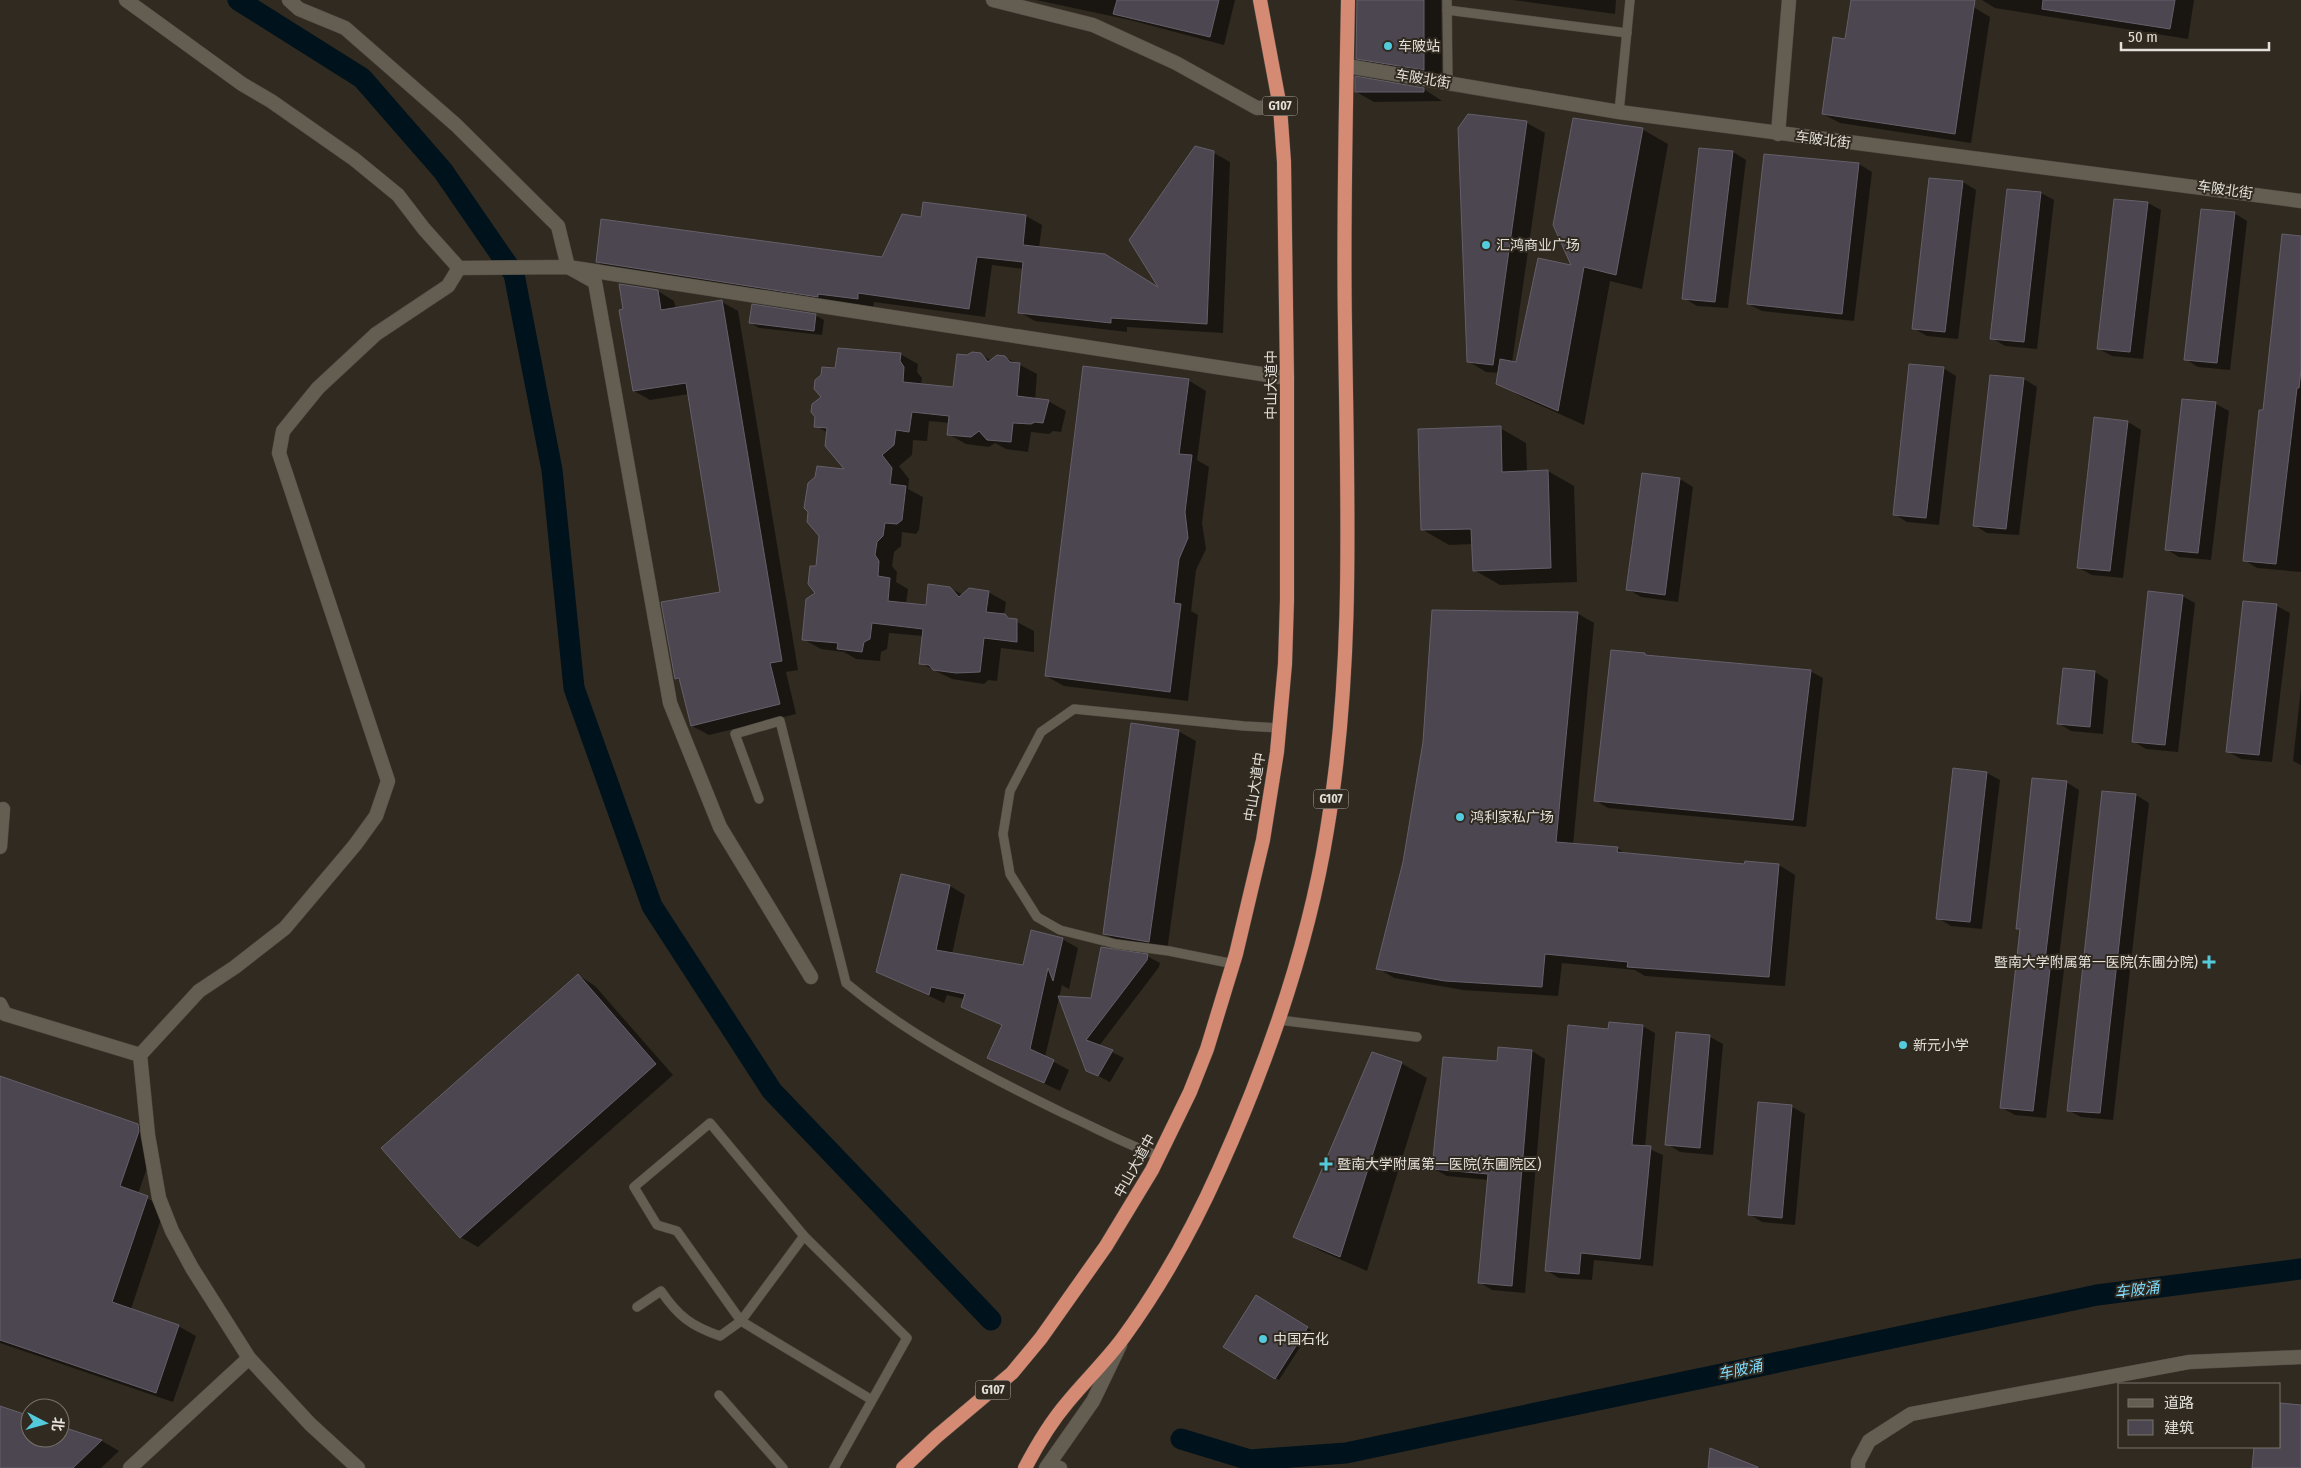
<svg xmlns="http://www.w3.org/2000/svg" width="2301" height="1468" font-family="'Fira Sans Condensed','Noto Sans SC',sans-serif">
<rect width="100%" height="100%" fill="#302a20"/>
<g fill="#0007">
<path d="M1036 0H1235L1224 45 1130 20Z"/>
<path d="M1358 0H1441L1442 79 1375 68 1357 58Z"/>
<path d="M1513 0H1616L1615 14Z"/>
<path d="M1853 0H1962L1990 17 1971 143 1840 123 1823 114 1846 40Z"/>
<path d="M1982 0H2194L2188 39 1995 8Z"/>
<path d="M1356 78 1424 89 1442 101 1374 102 1356 92Z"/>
<path d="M1469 116 1527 123 1545 133 1512 362 1517 363 1573 266 1642 129 1668 144 1642 289 1610 281 1584 425 1524 398 1498 383 1499 373 1486 372 1468 361Z"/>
<path d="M1700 149 1733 152 1746 160 1728 308 1697 306 1684 298Z"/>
<path d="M1214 153 1230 162 1223 333 1127 327V332L1035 321 1019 312 1024 269 992 265 985 317 874 302 873 308 613 271 597 262 883 259 922 218 924 204 1026 216 1042 225 1039 248 1161 290Z"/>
<path d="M1765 155 1859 164 1872 172 1854 321 1762 311 1748 304Z"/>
<path d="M1963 182 1976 190 1958 339 1927 336 1913 328Z"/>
<path d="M2008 190 2041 193 2054 200 2037 349 2005 346 1992 338Z"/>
<path d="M2115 200 2148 203 2161 210 2143 359 2112 356 2099 349Z"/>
<path d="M2234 213 2247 221 2230 370 2198 367 2185 359Z"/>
<path d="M2301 237V572L2257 568 2244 560 2264 412Z"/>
<path d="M658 291 674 301 676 309 722 302 738 311 798 670 786 672 796 714 709 735 692 726 681 681 676 678 722 594 689 394 650 400 634 391Z"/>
<path d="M815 315 824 320 822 335 759 328 751 323Z"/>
<path d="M900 354 918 364 917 372 922 378 921 385 954 389 968 357 980 354 992 361 1005 357 1037 374 1035 400 1048 401 1066 411 1061 432 1053 431 1049 434 1031 432 1028 452 1006 449 995 443 989 447 966 444 948 434 950 423 929 421 927 441 913 440 912 455 899 466 909 479 908 489 923 497 919 530 916 534 902 532 901 546 894 552 892 566 897 572 896 582 908 589 906 604 927 606 950 588 963 595 988 592 1006 602 1004 615 1034 631V652L1001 648 997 681 988 680 984 684 952 679 920 663 923 636 889 633 887 649 881 652 880 661 856 659 844 652 821 649 803 639 816 593 817 568 847 471 828 433 816 426 823 397 837 370Z"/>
<path d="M1943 368 1956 376 1939 525 1907 522 1894 514Z"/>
<path d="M2024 379 2037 387 2019 535 1987 533 1974 525Z"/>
<path d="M1188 380 1206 391 1197 460 1209 467 1202 523 1206 549 1196 570 1191 611 1198 615 1188 701 1064 686 1046 676Z"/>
<path d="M2216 404 2229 411 2211 560 2179 557 2166 549Z"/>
<path d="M2128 422 2141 430 2123 578 2092 575 2079 568Z"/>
<path d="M1500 428 1526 443 1527 472 1548 471 1574 486 1577 582 1500 585 1474 570 1473 544 1449 545 1423 530Z"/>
<path d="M1643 474 1680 479 1693 487 1678 602 1641 597 1628 589Z"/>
<path d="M2182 596 2195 603 2178 752 2146 749 2133 741Z"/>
<path d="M2277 606 2290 613 2272 762 2241 759 2227 751Z"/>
<path d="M1577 613 1594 623 1573 845 1617 848 1628 855 1745 865H1779L1795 875 1785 986 1645 976 1635 970 1562 963 1558 996 1463 990 1394 978 1378 968Z"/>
<path d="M1645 655 1649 657 1810 671 1823 678 1806 827 1608 808 1595 800Z"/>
<path d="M2064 670 2095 672 2108 680 2103 734 2071 731 2058 723Z"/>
<path d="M2301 688V765L2293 761Z"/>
<path d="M1178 731 1196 741 1167 951 1122 944 1105 934Z"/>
<path d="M1954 770 1987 773 2000 780 1982 929 1951 926 1938 918Z"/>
<path d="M2066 782 2079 790 2058 966 2064 969 2046 1118 2015 1115 2002 1108 2021 930 2017 928Z"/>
<path d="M2103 792 2136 795 2149 803 2113 1120 2081 1117 2068 1110Z"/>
<path d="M950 886 965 895 952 954 1024 966 1062 939 1078 948 1069 989 1062 985 1045 1057 1069 1070 1060 1091 989 1057 1003 1026 962 1007 964 999 947 995 944 1003 878 971Z"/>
<path d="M1147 956 1160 963 1159 967 1099 1046 1124 1058 1110 1082 1087 1070 1060 997 1092 999Z"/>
<path d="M578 975 595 986 673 1075 478 1247 460 1237Z"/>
<path d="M1642 1026 1655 1033 1645 1147 1663 1155 1653 1266 1594 1260 1592 1280 1559 1278 1546 1270 1609 1030Z"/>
<path d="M1710 1037 1723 1044 1713 1155 1680 1152 1667 1144Z"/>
<path d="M1532 1051 1545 1059 1525 1293 1492 1290 1479 1282 1489 1180 1447 1176 1434 1169 1498 1063Z"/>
<path d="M1401 1063 1427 1078 1367 1271 1321 1251 1295 1236Z"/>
<path d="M0 1077 138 1125 155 1135 156 1141 138 1194 165 1207 131 1309 178 1326 196 1336 173 1402 0 1343Z"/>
<path d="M1759 1104 1792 1107 1805 1114 1795 1225 1762 1222 1749 1214Z"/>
<path d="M1257 1296 1311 1330 1279 1380 1225 1347Z"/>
<path d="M2280 1405 2301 1407V1468H2254L2255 1447H2280Z"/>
<path d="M0 1407 30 1417V1438H60V1427L102 1441 119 1451 101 1468H0Z"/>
</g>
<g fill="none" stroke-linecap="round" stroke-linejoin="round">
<g stroke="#00121b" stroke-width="21">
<path d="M238 0 362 78 443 171 514 274 552 470 574 688 652 906 772 1091 991 1320"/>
<path d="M1181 1439 1250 1460 1346 1453 2097 1295 2301 1269"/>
</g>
</g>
<g fill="#4b4650" stroke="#655f6a">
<path d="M1117 0H1219L1210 37 1113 14Z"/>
<path d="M1357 0H1424V70L1356 59Z"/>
<path d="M1851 0H1975L1955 134 1822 114 1833 37 1845 39Z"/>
<path d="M2043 0H2175L2170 29 2042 9Z"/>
<path d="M1355 76 1424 88V92H1355Z"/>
<path d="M1468 114 1527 121 1493 365 1467 362 1458 128Z"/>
<path d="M1573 118 1643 128 1616 275 1584 267 1558 411 1496 384 1500 359 1516 362 1538 258 1571 265 1553 225Z"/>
<path d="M1195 146 1214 151 1207 324 1111 318V323L1018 313 1023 262 977 257 969 309 858 293V299L818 294V297L596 262 601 219 882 257 902 214 921 217 923 202 1026 215 1023 245 1105 254 1158 287 1129 240Z"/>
<path d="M1699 148 1733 151 1715 302 1682 299Z"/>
<path d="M1764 154 1859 163 1842 314 1747 304Z"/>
<path d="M1929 178 1963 181 1945 332 1912 329Z"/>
<path d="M2007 189 2041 192 2024 342 1990 339Z"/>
<path d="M2114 199 2148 202 2130 352 2097 349Z"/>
<path d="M2201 209 2235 212 2217 363 2184 360Z"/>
<path d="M2282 234 2301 236V370L2299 388H2297L2276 564 2243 561 2259 410H2263Z"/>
<path d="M619 284 658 290 661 310 722 300 782 661 770 663 780 704 691 726 679 678 675 679 661 602 720 592 686 383 633 391 619 310 623 309Z"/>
<path d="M752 304 816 314 814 331 749 323Z"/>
<path d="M838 348 901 353 900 361 904 367 903 382 953 387 957 354 967 355 972 352 981 353 988 362 997 355 1005 356 1010 362 1020 363 1017 396 1049 400 1043 423 1035 422 1031 424 1013 423 1011 442 987 440 979 431 971 437 947 435 949 416 912 412 909 432 896 430 894 445 882 455 892 468 890 484 906 486 902 520 897 524 885 523 883 536 877 542 875 555 879 561 878 576 890 578 888 601 926 605 928 584 950 587 959 597 969 588 989 591 986 612 1005 614 1008 618 1017 619V642L984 638 980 672 956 673 933 670 929 665 919 664 923 629 872 623 870 639 864 642 862 652 837 649 838 643 802 640 806 599 815 593 808 584 810 566H816L819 536 807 522 808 512 804 508 808 483 815 477 817 466 844 469 825 446 827 428 814 427 815 417 811 412 812 404 821 397 814 389 815 380 821 375 822 367 835 368Z"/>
<path d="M1909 364 1944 367 1926 518 1893 515Z"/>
<path d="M1083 366 1189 379 1179 454 1192 455 1185 512 1188 538 1179 559 1174 603 1181 604 1170 692 1045 676Z"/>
<path d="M1990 375 2024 378 2006 529 1973 526Z"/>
<path d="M2182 399 2216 402 2198 553 2165 550Z"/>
<path d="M2094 417 2128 421 2110 571 2077 568Z"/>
<path d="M1501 426 1502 472 1548 470 1551 568 1473 571 1471 529 1421 530 1418 429Z"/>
<path d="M1642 473 1680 478 1665 595 1626 590Z"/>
<path d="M2148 591 2183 595 2165 745 2132 742Z"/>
<path d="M2243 601 2277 604 2259 755 2226 752Z"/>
<path d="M1432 610 1578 612 1556 842 1618 847 1617 852 1744 864 1745 861 1779 864 1769 977 1627 967 1628 962 1545 954 1542 987 1445 981 1376 969 1403 862 1423 742Z"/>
<path d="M1611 650 1645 653V655L1811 670 1793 820 1594 801Z"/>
<path d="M2063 668 2095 671 2090 727 2057 724Z"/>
<path d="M1131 723 1179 730 1149 942 1103 934Z"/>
<path d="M1953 768 1987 772 1970 922 1936 919Z"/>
<path d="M2032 778 2067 781 2045 960 2051 961 2033 1111 2000 1108 2020 929H2016Z"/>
<path d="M2102 791 2136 794 2100 1113 2067 1111Z"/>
<path d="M901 874 950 885 936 950 1023 965 1031 930 1063 938 1053 981 1048 968 1030 1049 1054 1060 1044 1083 987 1058 1002 1025 961 1007 965 994 931 987 929 995 876 972Z"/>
<path d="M1101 947 1148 954 1147 960 1086 1040 1113 1050 1098 1076 1086 1071 1058 996 1091 998Z"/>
<path d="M578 974 656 1064 460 1238 381 1148Z"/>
<path d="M1609 1022 1643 1025 1632 1145 1651 1146 1640 1259 1581 1253 1579 1274 1545 1271 1568 1025 1608 1029Z"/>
<path d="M1676 1032 1710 1035 1700 1148 1665 1145Z"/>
<path d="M1498 1047 1532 1050 1512 1286 1478 1283 1488 1174 1432 1169 1443 1057 1497 1061Z"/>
<path d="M1372 1052 1402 1062 1340 1257 1293 1237Z"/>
<path d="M0 1076 138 1124 139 1131 120 1186 148 1196 112 1302 179 1325 156 1393 0 1340Z"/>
<path d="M1758 1102 1792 1105 1782 1218 1748 1215Z"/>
<path d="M1256 1295 1308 1327 1275 1379 1223 1347Z"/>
<path d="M2280 1403 2301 1405V1468H2252L2254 1447H2280Z"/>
<path d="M0 1406 30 1416V1438H60V1426L102 1440 73 1468H0Z"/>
<path d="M1710 1448 1758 1467V1468H1708Z"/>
</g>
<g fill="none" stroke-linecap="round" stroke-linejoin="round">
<defs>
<g id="service">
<path d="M1447 0 1448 83"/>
<path d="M1447 10 1627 33"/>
<path d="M1619 112 1630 0"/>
<path d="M759 799 735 734 780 721 846 983C912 1038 989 1077 1065 1114 1096 1128 1127 1145 1159 1156"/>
<path d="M1234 964 1169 951 1116 944 1060 930 1037 917 1010 874 1003 834 1010 791 1041 732 1074 709 1244 726 1280 728"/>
<path d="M1279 1020 1417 1037"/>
<path d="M637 1307 661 1291C678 1316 691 1326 720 1336L741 1321 804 1236"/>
<path d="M719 1395 783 1468"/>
<path d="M834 1468 907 1338 804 1236 710 1123 634 1187 657 1225 677 1231 741 1321 872 1400"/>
</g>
<g id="minor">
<path d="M126 0 242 84 271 101 354 159 398 195 424 229 459 268 568 267 1287 378"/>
<path d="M289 0 299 9 345 28 456 125 558 226 568 267 595 282 670 703 720 827 811 977"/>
<path d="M993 0 1093 25 1176 63 1257 108 1280 107"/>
<path d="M1778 134 1789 0"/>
<path d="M0 847 3 809"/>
<path d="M0 1004 5 1014 140 1055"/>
<path d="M1049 1464 1060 1468"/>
<path d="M130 1468 249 1358"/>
<path d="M358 1468 310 1424 249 1358 192 1268 172 1231 159 1198 148 1135 140 1055 199 991 235 967 285 928 355 845 376 816 388 781 279 453 283 431 318 388 376 334 448 286 459 268"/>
<path d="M1858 1468V1462L1869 1441 1911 1414 2189 1362 2301 1357"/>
</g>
<g id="tertiary">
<path d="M1347 66 1619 112 2301 201"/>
<path d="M1046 1468 1093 1401 1120 1345"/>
</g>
<g id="trunk">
<path d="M903 1468 936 1437 1012 1373 1041 1338 1106 1246 1152 1170 1190 1092 1207 1049 1236 954 1263 840 1277 752 1285 664 1287 600V378L1284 162 1280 107 1260 0"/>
<path d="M1025 1468C1037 1445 1050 1423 1067 1403 1085 1381 1106 1361 1123 1338 1161 1286 1193 1228 1219 1170 1268 1061 1308 948 1327 830 1355 664 1347 494 1345 326 1343 218 1346 109 1348 0"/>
</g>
</defs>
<use href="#service" stroke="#4d473f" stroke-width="10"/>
<use href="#minor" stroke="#4d473f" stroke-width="15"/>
<use href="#tertiary" stroke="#4d473f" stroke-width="15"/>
<use href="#trunk" stroke="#4d473f" stroke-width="15"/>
<use href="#service" stroke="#645d52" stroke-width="9"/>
<use href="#minor" stroke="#645d52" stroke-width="14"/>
<use href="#tertiary" stroke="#645d52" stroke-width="14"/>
<use href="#trunk" stroke="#d58a74" stroke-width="14"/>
</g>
<g fill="#54cadd" stroke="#302a20" stroke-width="2">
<circle cx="1388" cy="46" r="5"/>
<circle cx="1486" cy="245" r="5"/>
<circle cx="1460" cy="817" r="5"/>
<path d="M2206.5 954.5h5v5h5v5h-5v5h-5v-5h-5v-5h5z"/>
<circle cx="1903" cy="1045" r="5"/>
<path d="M1323.5 1156.5h5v5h5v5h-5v5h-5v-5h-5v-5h5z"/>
<circle cx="1263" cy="1339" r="5"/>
</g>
<g text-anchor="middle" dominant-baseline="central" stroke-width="4" stroke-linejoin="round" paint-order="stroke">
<g fill="#302a20" stroke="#ada9a2" stroke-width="1">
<rect x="1262.5" y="96.5" width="35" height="19" rx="4"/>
<rect x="1313.5" y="789.5" width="35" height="19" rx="4"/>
<rect x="975.5" y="1380.5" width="35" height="19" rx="4"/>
</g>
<g font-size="12" font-weight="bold" fill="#e3dfd9">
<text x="1280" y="106">G107</text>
<text x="1331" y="799">G107</text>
<text x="993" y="1390">G107</text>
</g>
<g font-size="14" fill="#e3dfd9" stroke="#302a20" text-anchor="start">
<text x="1398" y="46">车陂站</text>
<text x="1496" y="245">汇鸿商业广场</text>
<text x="1470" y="817">鸿利家私广场</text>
<text x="2198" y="962" text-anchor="end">暨南大学附属第一医院(东圃分院)</text>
<text x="1913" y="1045">新元小学</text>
<text x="1337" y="1164">暨南大学附属第一医院(东圃院区)</text>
<text x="1273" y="1339">中国石化</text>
</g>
<g font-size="14" fill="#e3dfd9" stroke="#302a20">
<text transform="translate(1423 79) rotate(9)">车陂北街</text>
<text transform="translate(1823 140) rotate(7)">车陂北街</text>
<text transform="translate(2225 190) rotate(8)">车陂北街</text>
<text transform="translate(1271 385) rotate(-90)">中山大道中</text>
<text transform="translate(1255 787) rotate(-81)">中山大道中</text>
<text transform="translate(1135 1166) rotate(-61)">中山大道中</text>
</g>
<g font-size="15" font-style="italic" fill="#7edbfd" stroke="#302a20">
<text transform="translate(2137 1290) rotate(-7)">车陂涌</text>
<text transform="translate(1740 1370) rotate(-12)">车陂涌</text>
</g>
</g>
<rect x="2118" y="1383" width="162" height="65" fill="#302a20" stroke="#78726a"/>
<rect x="2128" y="1399" width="25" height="8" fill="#645d52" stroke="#78726a"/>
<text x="2164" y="1408" font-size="15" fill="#e3dfd9">道路</text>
<rect x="2128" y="1420" width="25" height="15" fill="#4b4650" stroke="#78726a"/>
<text x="2164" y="1433" font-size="15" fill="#e3dfd9">建筑</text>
<g transform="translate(45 1423) rotate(96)"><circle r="24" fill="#302a20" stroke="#78726a"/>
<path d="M0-4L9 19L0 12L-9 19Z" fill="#54cadd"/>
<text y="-8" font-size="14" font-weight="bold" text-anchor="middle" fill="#e3dfd9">北</text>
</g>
<path d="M2121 42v8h148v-8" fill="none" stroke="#e3dfd9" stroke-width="2.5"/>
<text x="2128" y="42" font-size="15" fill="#e3dfd9" stroke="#302a20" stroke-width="4" paint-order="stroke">50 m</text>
</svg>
